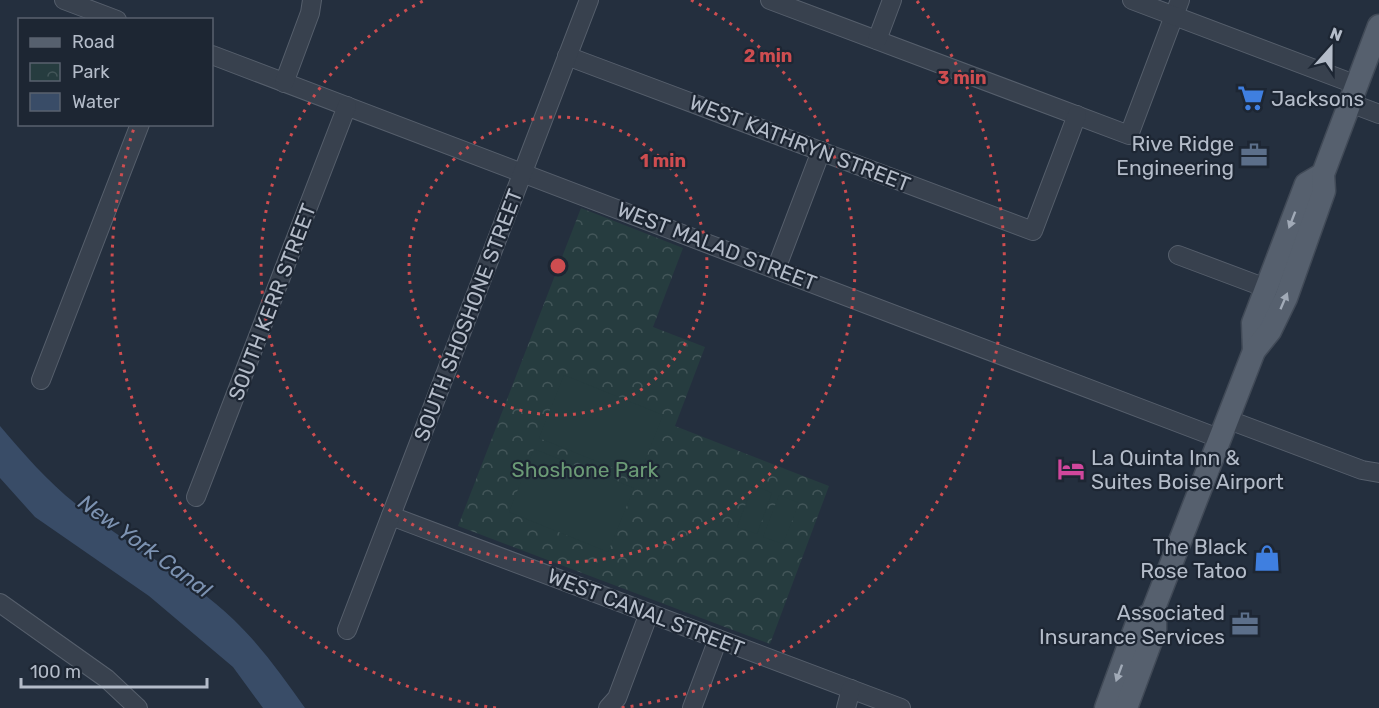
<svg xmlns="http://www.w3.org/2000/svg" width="1379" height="708" font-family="Rubik,sans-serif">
<defs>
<pattern id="park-crowns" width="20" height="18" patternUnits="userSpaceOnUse" patternTransform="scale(1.5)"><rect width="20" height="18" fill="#263c3f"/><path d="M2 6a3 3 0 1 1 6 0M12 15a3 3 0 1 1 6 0" fill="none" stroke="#435659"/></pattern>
</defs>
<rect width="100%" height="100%" fill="#242f3e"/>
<path fill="url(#park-crowns)" d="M581 208 683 248 653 327 705 347 675 426 829 486 770 644 458 526Z"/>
<g fill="#263c3f">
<path d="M564 375 663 415 638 478 539 438Z"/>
<path d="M534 449 634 488 608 552 509 512Z"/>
<path d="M753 485 772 493 757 534 737 527Z"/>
<path d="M779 495 799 503 783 544 763 537Z"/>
</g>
<path fill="#394c67" d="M0 426C23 453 48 482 76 504 127 545 186 574 234 620 261 646 283 677 305 708H263L233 667 149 596 35 517 0 478Z"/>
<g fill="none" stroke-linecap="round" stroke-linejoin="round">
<defs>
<g id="minor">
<path d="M64 0 117 20"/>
<path d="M770 0 1129 135 1180 0"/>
<path d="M1132 0 1357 85"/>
<path d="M877 40 892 0"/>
<path d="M212 55 1221 439"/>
<path d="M567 56 1033 231 1077 115"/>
<path d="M284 83 310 13 312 0"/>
<path d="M1350 103 1379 114"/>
<path d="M1178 255 1266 288"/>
<path d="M776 269 821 151"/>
<path d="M41 380 140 124"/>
<path d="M1229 420 1362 470 1379 473"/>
<path d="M196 497 347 106"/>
<path d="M391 516 901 708"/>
<path d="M0 603 107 679 138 708"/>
<path d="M347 630 589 0"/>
<path d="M608 708 617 698 649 613"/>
<path d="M692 708 718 639"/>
<path d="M846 708 851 689"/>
</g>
<g id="major">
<path d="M1254 351 1253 323 1306 184 1323 174"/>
<path d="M1106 708 1136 626 1140 621 1152 613 1254 351 1270 331 1286 298 1324 191 1323 174 1379 26"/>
<path d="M1126 708 1155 630V622L1152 613"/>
</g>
</defs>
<use href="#minor" stroke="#565f6c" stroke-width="20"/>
<use href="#major" stroke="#414a57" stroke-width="25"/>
<use href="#minor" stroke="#38414e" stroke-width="18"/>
<use href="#major" stroke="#56606e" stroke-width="22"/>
</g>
<defs><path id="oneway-solid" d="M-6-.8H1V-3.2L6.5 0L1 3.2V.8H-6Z" transform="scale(1.5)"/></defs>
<g fill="#a1aab7">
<use href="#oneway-solid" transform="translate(1292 220) rotate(111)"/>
<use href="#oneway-solid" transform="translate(1284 301) rotate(-67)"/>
<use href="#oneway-solid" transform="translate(1119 673) rotate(110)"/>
</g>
<g fill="none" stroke="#ce4d50" stroke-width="3" stroke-dasharray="3 6">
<circle cx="558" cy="266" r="149"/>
<path d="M691 0A297 297 0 1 1 425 0"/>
<path d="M496 708A446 446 0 0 1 134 128M917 1A446 446 0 0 1 620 708"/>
</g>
<defs>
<symbol id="supermarket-bare" viewBox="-9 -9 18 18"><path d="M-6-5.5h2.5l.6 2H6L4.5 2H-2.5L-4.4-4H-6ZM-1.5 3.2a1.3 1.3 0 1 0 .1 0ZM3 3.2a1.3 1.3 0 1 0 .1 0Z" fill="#3f7fe0" stroke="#1d2633" stroke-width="2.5" paint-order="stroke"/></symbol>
<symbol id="office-bare" viewBox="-9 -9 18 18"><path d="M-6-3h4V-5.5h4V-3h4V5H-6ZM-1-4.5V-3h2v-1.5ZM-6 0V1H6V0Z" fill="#5c6f8a" stroke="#1d2633" stroke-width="2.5" paint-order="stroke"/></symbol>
<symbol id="hotel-bare" viewBox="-9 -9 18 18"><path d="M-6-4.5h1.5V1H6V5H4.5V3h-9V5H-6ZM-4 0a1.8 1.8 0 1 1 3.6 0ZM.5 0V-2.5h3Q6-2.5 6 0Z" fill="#d1479c" stroke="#1d2633" stroke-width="2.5" paint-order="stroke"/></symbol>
<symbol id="shop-bare" viewBox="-9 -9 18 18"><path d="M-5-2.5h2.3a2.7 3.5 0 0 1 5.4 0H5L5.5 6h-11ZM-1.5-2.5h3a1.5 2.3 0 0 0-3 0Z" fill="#3f7fe0" stroke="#1d2633" stroke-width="2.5" paint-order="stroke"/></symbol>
</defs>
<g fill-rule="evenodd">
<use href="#supermarket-bare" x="1232" y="79" width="38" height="38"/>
<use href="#office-bare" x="1235" y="136" width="38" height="38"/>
<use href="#hotel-bare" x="1052" y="450" width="38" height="38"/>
<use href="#shop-bare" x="1248" y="539" width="38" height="38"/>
<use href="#office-bare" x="1226" y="605" width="38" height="38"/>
</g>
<g text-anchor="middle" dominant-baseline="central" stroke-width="4.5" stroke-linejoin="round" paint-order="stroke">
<g font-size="21" fill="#b4bcc9" stroke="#1d2633" text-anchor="end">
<text x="1271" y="98" text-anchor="start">Jacksons</text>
<text x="1234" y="143">Rive Ridge<tspan x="1234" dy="24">Engineering</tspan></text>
<text x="1091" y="457" text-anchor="start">La Quinta Inn &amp;<tspan x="1091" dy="24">Suites Boise Airport</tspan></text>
<text x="1247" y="546">The Black<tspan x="1247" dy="24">Rose Tatoo</tspan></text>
<text x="1225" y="612">Associated<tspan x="1225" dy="24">Insurance Services</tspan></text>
</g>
<g font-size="21" fill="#b4bcc9" stroke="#1d2633">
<text transform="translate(800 143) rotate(21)">WEST KATHRYN STREET</text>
<text transform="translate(717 246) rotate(21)">WEST MALAD STREET</text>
<text transform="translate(272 302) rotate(-69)">SOUTH KERR STREET</text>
<text transform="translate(468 315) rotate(-69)">SOUTH SHOSHONE STREET</text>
<text transform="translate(646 612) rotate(21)">WEST CANAL STREET</text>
</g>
<g font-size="21" fill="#6b9a76" stroke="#1d2633">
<text x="585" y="469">Shoshone Park</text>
</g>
<g font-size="22" font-style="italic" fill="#7c92b1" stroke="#1d2633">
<text transform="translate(145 546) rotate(36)">New York Canal</text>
</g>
</g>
<circle cx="558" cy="266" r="9" fill="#ce4d50" stroke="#1d2633" stroke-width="3"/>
<g font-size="18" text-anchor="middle" font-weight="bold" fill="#ce4d50" stroke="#1d2633" stroke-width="4.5" stroke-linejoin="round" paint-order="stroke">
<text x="768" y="62">2 min</text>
<text x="962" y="84">3 min</text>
<text x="663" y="167">1 min</text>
</g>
<rect x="18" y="18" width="195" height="108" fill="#1d2633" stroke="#59626f" stroke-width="1.5"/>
<rect x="30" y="38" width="30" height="9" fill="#56606e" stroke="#59626f" stroke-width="1.5"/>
<text x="72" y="48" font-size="18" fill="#b4bcc9">Road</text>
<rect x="30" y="63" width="30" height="18" fill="url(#park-crowns)" stroke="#59626f" stroke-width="1.5"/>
<text x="72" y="78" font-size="18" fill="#b4bcc9">Park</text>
<rect x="30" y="93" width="30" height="18" fill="#394c67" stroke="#59626f" stroke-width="1.5"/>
<text x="72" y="108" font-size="18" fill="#b4bcc9">Water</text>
<g transform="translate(1331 48) rotate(21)" stroke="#1d2633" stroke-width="4.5" paint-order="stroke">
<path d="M0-4.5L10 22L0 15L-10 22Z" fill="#b4bcc9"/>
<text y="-9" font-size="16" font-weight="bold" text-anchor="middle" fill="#b4bcc9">N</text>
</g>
<path d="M21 678v9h186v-9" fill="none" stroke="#b4bcc9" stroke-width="3"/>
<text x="30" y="678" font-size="18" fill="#b4bcc9" stroke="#1d2633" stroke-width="4.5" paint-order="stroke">100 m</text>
</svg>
